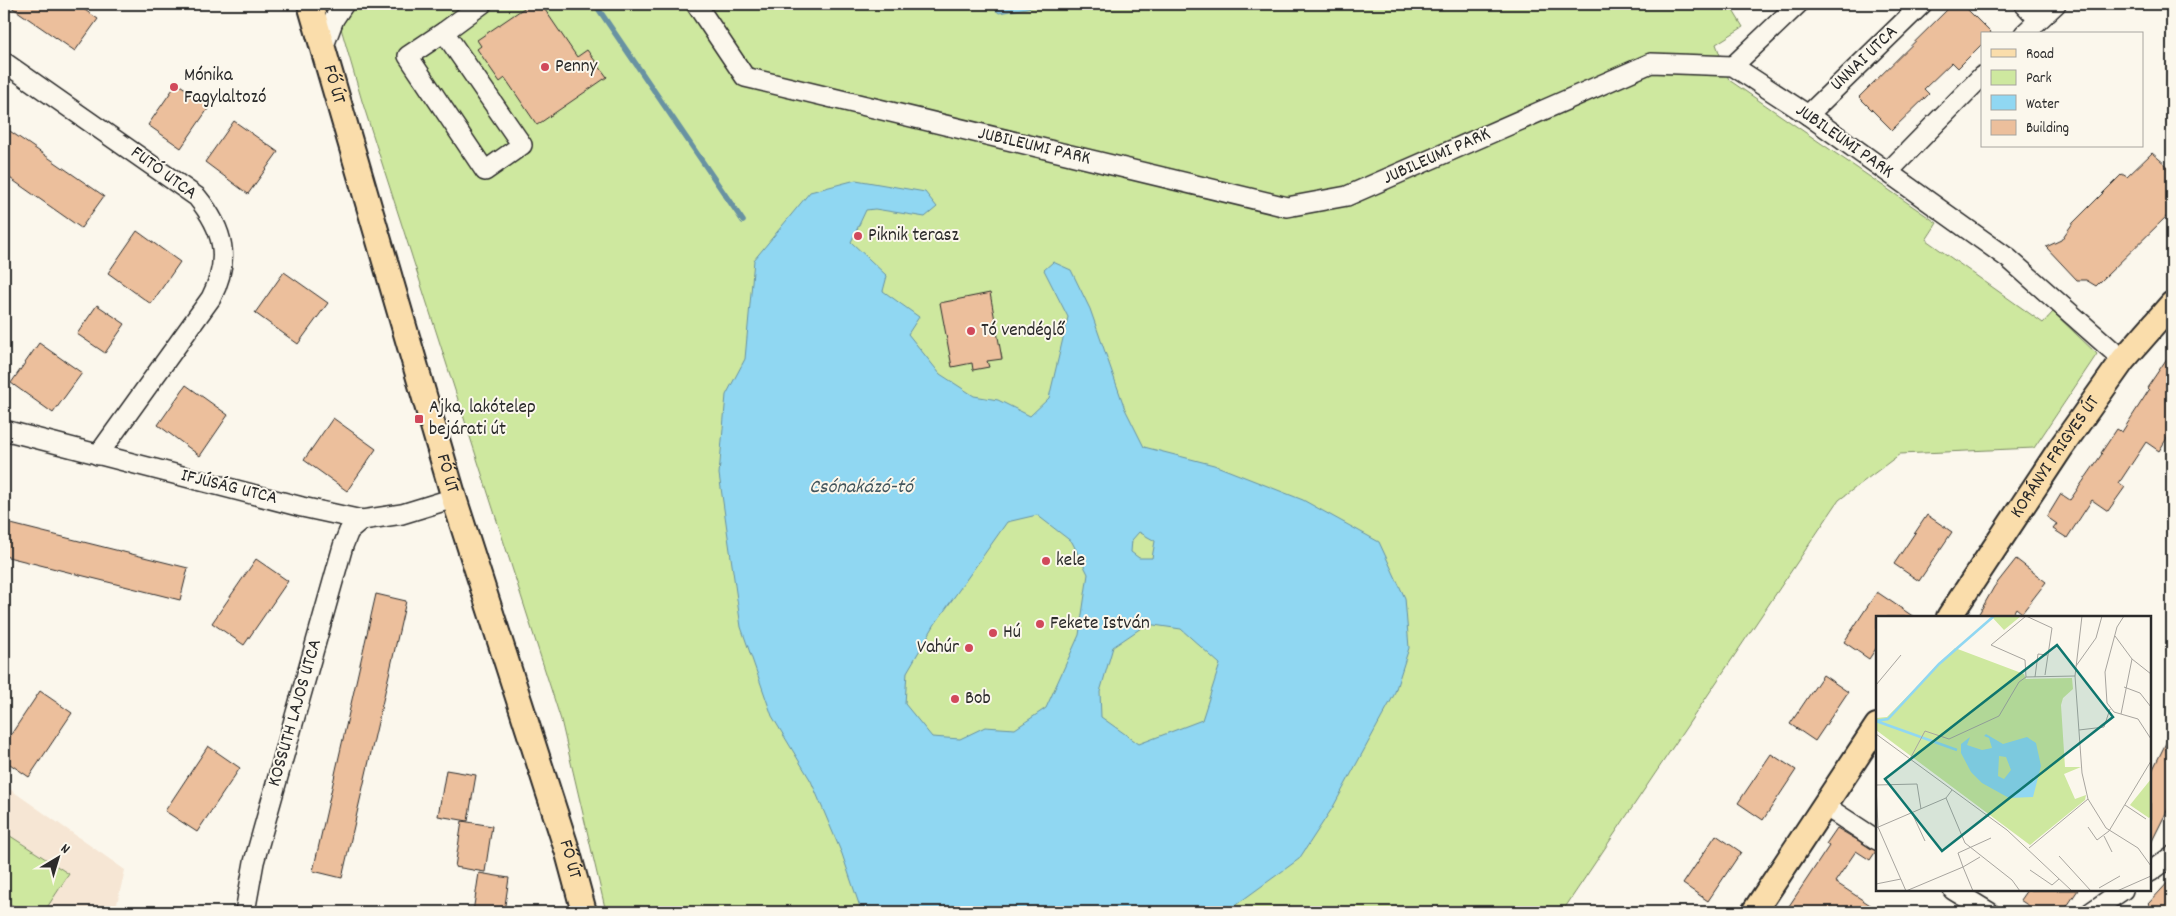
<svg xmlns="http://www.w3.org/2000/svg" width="2176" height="916" font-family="Dekko,sans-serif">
<rect width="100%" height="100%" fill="#fbf7ec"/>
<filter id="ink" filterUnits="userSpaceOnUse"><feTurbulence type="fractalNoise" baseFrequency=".02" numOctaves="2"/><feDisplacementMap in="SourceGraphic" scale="10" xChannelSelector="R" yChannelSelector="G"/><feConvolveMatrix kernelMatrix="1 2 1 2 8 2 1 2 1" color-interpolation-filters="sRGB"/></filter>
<g filter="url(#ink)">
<path fill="#f6e6d4" d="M4 785 125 870 115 912H4Z"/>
<g fill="#cee89f" stroke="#7c8a65">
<path d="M334 4H1729L1743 27 1716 44 1729 80 1937 223 1926 240 2043 323 2053 312 2097 354 2034 448 1900 454 1839 500 1562 912H606L561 720 362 101Z"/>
<path d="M4 832 69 874 44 912H24L4 900Z"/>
</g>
<g fill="#90d7f2" stroke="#6892a2" fill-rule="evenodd">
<path d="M988 4H1036L1032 7 999 13Z"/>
<path d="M856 180 925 192 937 207 925 217 875 209 866 210 851 242 887 276 883 291 919 317 908 334 940 374 974 396 998 400 1030 416 1049 398 1068 317 1044 270 1053 262 1071 270 1090 309 1125 409 1144 447 1214 465 1303 500 1379 542 1405 598 1409 648 1394 695 1333 807 1299 859 1226 912H864L861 910 842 854 811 781 772 716 741 627 719 474 726 395 745 359 754 260 810 192ZM1037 515 1072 542 1088 574 1079 635 1046 708 1015 729 985 727 960 739 932 737 905 704 907 672 935 624 1007 522ZM1139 532 1155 541 1152 558H1139L1131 552 1132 540ZM1147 624 1181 629 1220 664 1202 720 1139 744 1101 717 1100 692 1113 647Z"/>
</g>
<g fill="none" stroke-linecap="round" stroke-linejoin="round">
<path stroke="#6892a2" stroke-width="5.5" d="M595 4 743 221"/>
</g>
<g fill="#ecbf9c" stroke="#2b2b2b">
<path d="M7 4H76L98 19 75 51Z"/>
<path d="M530 4H541L577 57 587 50 607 77 537 125 505 78 500 82 477 49 481 46 477 40Z"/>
<path d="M1953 4H1962L1992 34H1982V44L1958 68 1952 62 1924 89 1929 94 1892 130 1859 97Z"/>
<path d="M177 83 210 106 181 148 148 125Z"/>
<path d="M234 121 278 152 248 194 205 162Z"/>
<path d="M4 127 104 196 81 228 4 174Z"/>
<path d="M2152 153 2172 170V211L2096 286 2086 280H2077L2046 247 2061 240 2073 223 2122 174 2127 177Z"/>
<path d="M137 231 180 262 151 304 108 273Z"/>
<path d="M284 272 328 303 298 344 255 313Z"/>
<path d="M990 293 1002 359 987 361 989 367 973 370 972 363 952 367 940 303Z"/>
<path d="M97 305 125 324 105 353 77 334Z"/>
<path d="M39 343 82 373 53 413 11 383Z"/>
<path d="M2172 351V430L2159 451 2146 442 2119 483 2125 487 2108 511 2092 500 2067 538 2053 529 2057 524 2047 517 2061 494 2070 500 2102 454 2101 453 2117 429 2122 432 2149 390 2147 388Z"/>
<path d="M186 385 228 415 200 456 158 425Z"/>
<path d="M333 418 376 449 347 491 304 460Z"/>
<path d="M1927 515 1952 532 1919 581 1894 564Z"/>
<path d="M7 523 188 568 180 600 4 556V535Z"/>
<path d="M256 559 288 581 244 645 212 623Z"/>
<path d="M2016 559 2046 582 2022 613 2016 608 2011 617H1977L1994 587Z"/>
<path d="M1877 592 1914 617H1877V647L1869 659 1844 642Z"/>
<path d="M376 594 406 601 342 878 313 871Z"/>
<path d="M1823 675 1848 692 1815 741 1790 724Z"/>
<path d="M40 691 72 713 29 777 4 760V745Z"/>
<path d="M2172 731V801L2150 845V775Z"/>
<path d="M208 746 240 768 197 832 165 811Z"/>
<path d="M1771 754 1796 770 1763 820 1738 803Z"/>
<path d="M446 770 476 775 468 821 438 816Z"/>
<path d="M462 821 492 826 485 872 455 867Z"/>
<path d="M1837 828 1876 851 1870 860 1856 851 1835 882 1881 912H1785L1829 846 1826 844Z"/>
<path d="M1716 835 1741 852 1708 901 1683 884Z"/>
<path d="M479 873 509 878 504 912H473Z"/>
<path d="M2172 878V912H2156L2148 904Z"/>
<path d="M2027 890H2078L2063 912H2038L2020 900Z"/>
</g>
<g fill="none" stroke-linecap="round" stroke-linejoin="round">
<defs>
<g id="minor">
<path d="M696 4 745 77 1287 207 1347 196 1651 63 1733 66 1808 115 2009 259 2123 360"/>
<path d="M2024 4 2038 19"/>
<path d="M444 32 522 145 485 171 408 56Z"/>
<path d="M444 32 482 4"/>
<path d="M2024 34 2056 4"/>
<path d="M322 51 334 19 344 4"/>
<path d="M4 62 197 197C224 230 231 259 211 298L98 455"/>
<path d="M1733 66 1798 4"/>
<path d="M1808 115 1922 4"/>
<path d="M1888 172 1982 76"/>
<path d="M4 430 302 507 362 520 402 514 454 498"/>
<path d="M1825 806 1877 840"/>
<path d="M2150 872 2172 856"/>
<path d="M1953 890 1989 912"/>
<path d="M245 912 254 862 343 546 349 531 362 520"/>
<path d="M2091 912 2123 890"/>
</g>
<g id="major">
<path id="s1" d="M310 4 454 498 568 853 584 912"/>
<path id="s2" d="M1949 617 2062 446 2123 360 2172 304"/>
<path d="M1754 912 1877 726"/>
</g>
</defs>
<use href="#minor" stroke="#2b2b2b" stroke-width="22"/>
<use href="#major" stroke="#2b2b2b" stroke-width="28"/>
<use href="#minor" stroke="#fbf7ec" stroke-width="19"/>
<use href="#major" stroke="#faddab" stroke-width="24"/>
</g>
</g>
<g fill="#d1495b" stroke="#fbf7ec" stroke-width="2">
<circle cx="545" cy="67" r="5"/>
<circle cx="174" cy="87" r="5"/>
<circle cx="858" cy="236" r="5"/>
<circle cx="971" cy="331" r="5"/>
<rect x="414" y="414" width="10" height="10" rx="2.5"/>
<circle cx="1046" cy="561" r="5"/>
<circle cx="1040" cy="624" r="5"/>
<circle cx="993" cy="633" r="5"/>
<circle cx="969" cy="648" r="5"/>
<circle cx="955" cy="699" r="5"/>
</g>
<g text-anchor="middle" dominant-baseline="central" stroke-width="4" stroke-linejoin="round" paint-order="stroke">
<g font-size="19" fill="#2b2b2b" stroke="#fbf7ec">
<text transform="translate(1865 59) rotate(-44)">UNNAI UTCA</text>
<text stroke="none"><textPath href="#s1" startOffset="84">FŐ ÚT</textPath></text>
<text transform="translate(1844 142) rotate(35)">JUBILEUMI PARK</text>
<text transform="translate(1034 147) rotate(13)">JUBILEUMI PARK</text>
<text transform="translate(1437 157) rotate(-24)">JUBILEUMI PARK</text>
<text transform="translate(163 174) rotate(36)">FUTÓ UTCA</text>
<text stroke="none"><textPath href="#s2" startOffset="192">KORÁNYI FRIGYES ÚT</textPath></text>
<text stroke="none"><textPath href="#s1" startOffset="489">FŐ ÚT</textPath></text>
<text transform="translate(229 488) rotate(14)">IFJÚSÁG UTCA</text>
<text transform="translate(296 713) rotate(-74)">KOSSUTH LAJOS UTCA</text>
<text stroke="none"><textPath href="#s1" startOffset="894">FŐ ÚT</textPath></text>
</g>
<g font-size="19" fill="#2b2b2b" stroke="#fbf7ec" text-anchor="start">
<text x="555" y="67">Penny</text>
<text x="184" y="76">Mónika<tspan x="184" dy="22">Fagylaltozó</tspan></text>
<text x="868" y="236">Piknik terasz</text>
<text x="981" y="331">Tó vendéglő</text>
<text x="429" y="408">Ajka, lakótelep<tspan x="429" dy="22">bejárati út</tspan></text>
<text x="1056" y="561">kele</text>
<text x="1050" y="624">Fekete István</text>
<text x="1003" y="633">Hú</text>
<text x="959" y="648" text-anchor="end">Vahúr</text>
<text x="965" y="699">Bob</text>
</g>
<g font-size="20" font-style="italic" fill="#44565d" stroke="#fbf7ec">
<text x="861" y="488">Csónakázó-tó</text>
</g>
</g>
<g transform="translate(1876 616)">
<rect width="275" height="275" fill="#fbf7ec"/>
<path d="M115 0H145L128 14ZM79 32 148 58 150 63 196 62 197 73 187 82 185 89 189 151H205L188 158 199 183 210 179 209 184 154 229 0 114V102L11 101ZM275 163V200L273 202 254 189Z" fill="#cee89f"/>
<path d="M110 118 127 128 151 121 160 127 165 150 157 181 133 182 106 167 95 156 85 137V128L94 121 91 129 106 134 116 132 113 122 108 120ZM123 140 130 141 135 154 128 163 122 160Z" fill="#90d7f2" fill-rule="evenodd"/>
<path fill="none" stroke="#90d7f2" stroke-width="2.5" d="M0 105 12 103 63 48 118 0M0 105 81 134"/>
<path fill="none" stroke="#a8a59f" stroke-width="1" d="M248 0 241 11 229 56 231 87 238 96 262 103 275 123M239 20 256 43 275 58M200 50 220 22 226 0M150 61 149 44 115 29 150 0 176 12 169 59M159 61 162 38 171 39M0 69 25 39M248 71 264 77 275 91M245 98 256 43M203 114 228 111 234 93M0 118 131 214 196 275M34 143 49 115 73 123 123 100 143 66 150 61 199 60M0 169 2 211 30 275M0 169 41 168 45 193M70 182 89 227 136 264 144 275M212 183 230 212 262 232 275 250M249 189 270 203M36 197 49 225M212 211 221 224 233 215 275 145M0 212 70 182 76 174M228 220 236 236M153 232 212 183 206 157 199 60 206 0M183 240 215 275M154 254 176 269 183 263M0 268 25 263M223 272 244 260M30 275 87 251 82 237 115 222M97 275 87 251 104 241M241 275 275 260"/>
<path fill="#0f766e" fill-opacity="0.15" stroke="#0f766e" stroke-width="2.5" d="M181 29 237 101 66 235 9 163Z"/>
<rect width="275" height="275" fill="none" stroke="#2b2b2b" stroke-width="2.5"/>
</g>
<rect width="2176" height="916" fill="none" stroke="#fbf7ec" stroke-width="20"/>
<rect x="10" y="10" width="2156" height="896" fill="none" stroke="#2b2b2b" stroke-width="2" filter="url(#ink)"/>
<rect x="1981" y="32" width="162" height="115" fill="#fbf7ec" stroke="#a8a59f"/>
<rect x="1991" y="49" width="25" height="8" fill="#faddab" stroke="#a8a59f"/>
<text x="2026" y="58" font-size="15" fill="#2b2b2b">Road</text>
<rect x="1991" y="70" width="25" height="15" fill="#cee89f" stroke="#a8a59f"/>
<text x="2026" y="82" font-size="15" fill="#2b2b2b">Park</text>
<rect x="1991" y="95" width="25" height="15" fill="#90d7f2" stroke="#a8a59f"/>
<text x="2026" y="108" font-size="15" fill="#2b2b2b">Water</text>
<rect x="1991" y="120" width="25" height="15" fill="#ecbf9c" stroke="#a8a59f"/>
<text x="2026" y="132" font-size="15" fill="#2b2b2b">Building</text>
<g transform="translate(58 858) rotate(38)" stroke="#fbf7ec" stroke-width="4" paint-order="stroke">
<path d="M0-4L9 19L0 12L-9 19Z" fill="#2b2b2b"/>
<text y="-8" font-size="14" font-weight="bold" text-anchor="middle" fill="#2b2b2b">N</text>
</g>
</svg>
